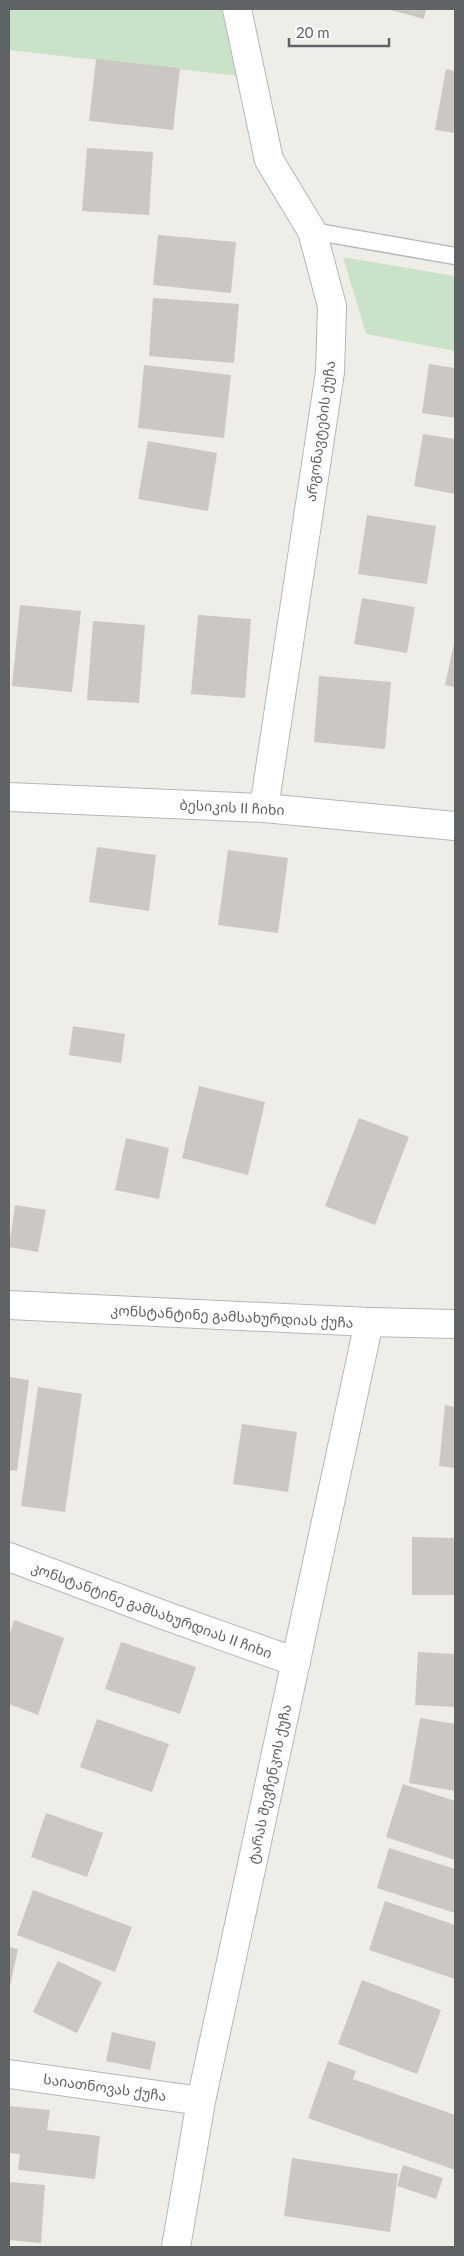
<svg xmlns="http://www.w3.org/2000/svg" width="464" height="2256" font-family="Lato,'Noto Sans Georgian',sans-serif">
<rect width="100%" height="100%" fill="#efede8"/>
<g fill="#cae3c8">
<path d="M9 9H227L239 76 9 50Z"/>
<path d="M343 257 455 276V351L366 334Z"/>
</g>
<g fill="#cbc8c4">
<path d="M387 9H426L424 19Z"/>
<path d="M96 59 180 68 173 130 89 121Z"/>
<path d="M446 69 455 71V133L435 130Z"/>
<path d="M87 148 153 152 149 215 82 211Z"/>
<path d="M158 235 236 242 231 293 153 285Z"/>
<path d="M153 298 239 304 234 363 149 356Z"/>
<path d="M429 364 455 368V418L422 413Z"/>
<path d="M144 365 231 375 224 438 138 428Z"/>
<path d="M423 434 455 439V494L414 486Z"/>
<path d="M148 441 217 453 208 511 138 499Z"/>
<path d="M367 515 436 526 427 584 358 574Z"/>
<path d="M362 598 415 607 407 653 354 644Z"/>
<path d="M20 605 81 611 72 692 12 686Z"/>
<path d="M198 615 251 619 245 698 191 694Z"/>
<path d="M93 621 145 625 139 703 87 700Z"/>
<path d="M454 644H455V687L445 685Z"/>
<path d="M319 676 391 682 385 749 314 742Z"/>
<path d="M97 847 156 855 149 911 89 902Z"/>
<path d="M228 850 288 858 278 933 218 925Z"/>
<path d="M73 1026 125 1034 121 1063 69 1055Z"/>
<path d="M199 1086 265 1102 248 1175 182 1158Z"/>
<path d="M359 1118 409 1137 375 1225 325 1206Z"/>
<path d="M126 1138 169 1148 159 1199 115 1190Z"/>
<path d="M15 1205 46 1210 38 1252 9 1247Z"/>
<path d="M9 1377 29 1380 17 1471 9 1470Z"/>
<path d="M38 1387 82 1394 65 1512 21 1506Z"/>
<path d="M445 1405 455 1407V1468L439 1466Z"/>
<path d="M242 1424 297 1432 288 1492 233 1484Z"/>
<path d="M412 1537 455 1538V1595H412Z"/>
<path d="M14 1620 64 1638 38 1715 9 1704V1636Z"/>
<path d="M121 1642 196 1667 180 1714 105 1689Z"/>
<path d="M418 1652 455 1654V1707L415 1705Z"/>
<path d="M420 1718 455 1724V1791L409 1783Z"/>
<path d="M97 1719 169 1744 152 1792 80 1767Z"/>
<path d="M403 1784 455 1801V1860L386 1837Z"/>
<path d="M46 1813 103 1833 87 1877 31 1857Z"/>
<path d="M389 1848 455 1869V1913L377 1888Z"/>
<path d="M33 1890 132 1927 115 1972 17 1935Z"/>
<path d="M385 1901 455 1925V1979L369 1950Z"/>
<path d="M9 1947 18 1949 10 1986H9Z"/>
<path d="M58 1961 102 1982 77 2033 33 2012Z"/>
<path d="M362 1980 441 2010 417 2074 338 2044Z"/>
<path d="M112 2032 156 2042 150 2070 106 2061Z"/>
<path d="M328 2061 356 2071 353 2079 455 2115V2170L308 2118Z"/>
<path d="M9 2106 50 2110 47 2130 100 2136 95 2179 18 2170 20 2154 9 2153Z"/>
<path d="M292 2158 398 2174 390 2232 284 2216Z"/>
<path d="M403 2165 443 2178 436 2199 397 2186Z"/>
<path d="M9 2182 45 2185 41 2243 9 2240Z"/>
</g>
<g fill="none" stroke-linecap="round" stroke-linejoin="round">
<defs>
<path id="lane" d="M312 231 455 256"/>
<g id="street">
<path d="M237 9 269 160 312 231 332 306 330 372 264 808"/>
<path d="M9 797 264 808 455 826"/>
<path d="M9 1305 369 1322 455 1324"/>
<path d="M9 1557 169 1617 296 1662"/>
<path d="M9 2074 201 2101"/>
<path d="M176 2247 201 2101 369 1322"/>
</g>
</defs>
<use href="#lane" stroke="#b4b7ba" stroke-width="19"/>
<use href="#street" stroke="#b4b7ba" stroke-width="30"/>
<use href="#lane" stroke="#fff" stroke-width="16"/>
<use href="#street" stroke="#fff" stroke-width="28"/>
</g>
<g text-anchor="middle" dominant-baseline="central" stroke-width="4" stroke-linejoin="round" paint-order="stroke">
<g font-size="14" fill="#5f6366" stroke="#fff">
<text transform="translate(320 431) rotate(-82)">არგონავტების ქუჩა</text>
<text transform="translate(232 807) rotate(3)">ბესიკის II ჩიხი</text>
<text transform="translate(232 1316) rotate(3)">კონსტანტინე გამსახურდიას ქუჩა</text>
<text transform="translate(152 1610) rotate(20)">კონსტანტინე გამსახურდიას II ჩიხი</text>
<text transform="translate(269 1784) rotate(-78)">ტარას შევჩენკოს ქუჩა</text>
<text transform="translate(105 2087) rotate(8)">საიათნოვას ქუჩა</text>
</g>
</g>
<rect width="464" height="2256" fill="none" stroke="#5f6366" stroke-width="20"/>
<path d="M289 38v8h100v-8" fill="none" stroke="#5f6366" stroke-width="2.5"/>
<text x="296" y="38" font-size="15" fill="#5f6366" stroke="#ffffff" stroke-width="4" paint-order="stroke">20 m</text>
</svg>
